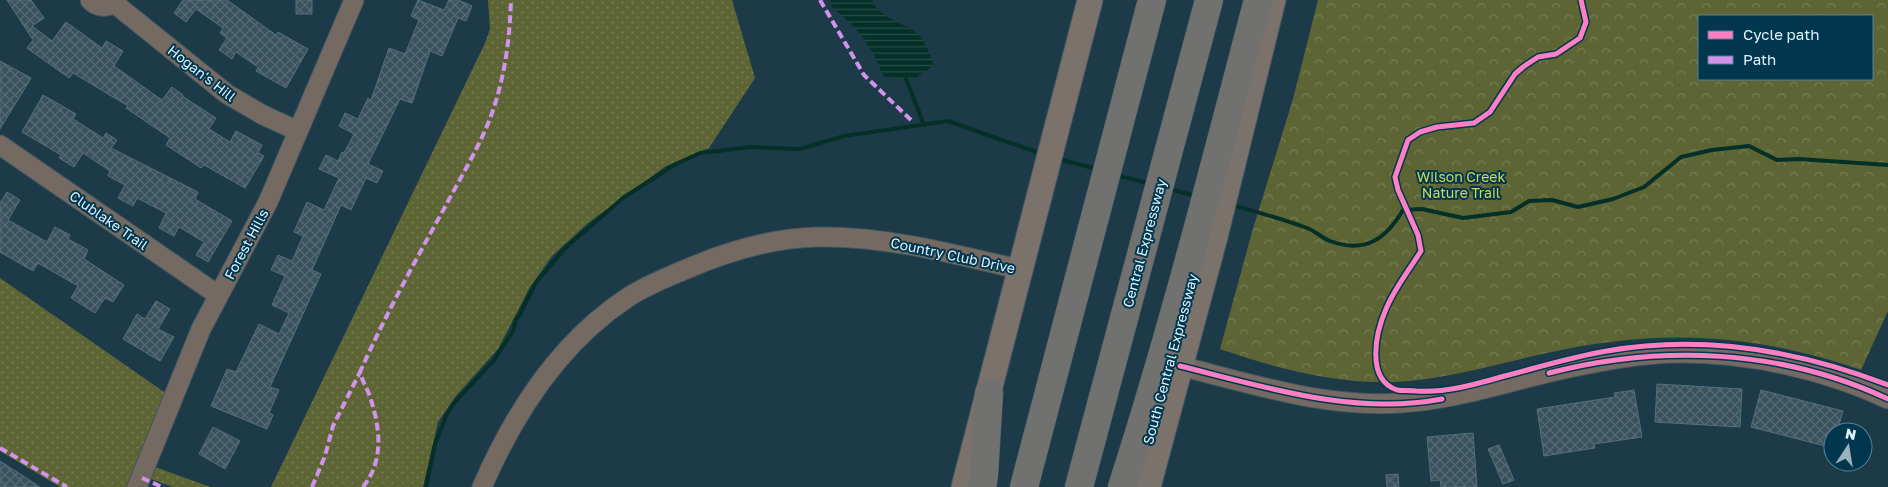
<svg xmlns="http://www.w3.org/2000/svg" width="1888" height="487" font-family="'Golos Text',sans-serif">
<defs>
<pattern id="grass-dots" width="8" height="8" patternUnits="userSpaceOnUse" patternTransform="scale(1.25)"><rect width="8" height="8" fill="#5e6535"/><path d="M2 2h.1M6 6h.1" fill="none" stroke="#757c53" stroke-width="1.8" stroke-linecap="round"/></pattern>
<pattern id="park-crowns" width="20" height="18" patternUnits="userSpaceOnUse" patternTransform="scale(1.25)"><rect width="20" height="18" fill="#5e6535"/><path d="M2 6a3 3 0 1 1 6 0M12 15a3 3 0 1 1 6 0" fill="none" stroke="#757c53"/></pattern>
<pattern id="water-rules" width="6" height="5" patternUnits="userSpaceOnUse" patternTransform="scale(1.25)"><rect width="6" height="5" fill="#053027"/><path d="M0 2.5h6" fill="none" stroke="#294e47"/></pattern>
<pattern id="building-cross-hatch" width="8" height="8" patternUnits="userSpaceOnUse" patternTransform="scale(1.25)"><rect width="8" height="8" fill="#3a525e"/><path d="M0 0l8 8M0 8l8-8" fill="none" stroke="#566b76"/></pattern>
</defs>
<rect width="100%" height="100%" fill="#1c3a48"/>
<g fill="url(#grass-dots)">
<path d="M488 0H732L755 78 709 148 666 166 588 223 552 256 530 287 498 349 455 397 438 422 423 487H271L485 43 490 29Z"/>
<path d="M0 278 167 394 127 487H60L0 451Z"/>
<path d="M155 467 205 485 211 487H173L151 479Z"/>
</g>
<path fill="url(#park-crowns)" fill-rule="evenodd" d="M1318 0H1888V311L1861 370C1750 332 1657 328 1542 354 1493 365 1443 380 1393 382 1334 384 1275 368 1220 349L1252 232 1293 99ZM1699 16H1872V79H1699Z"/>
<path fill="url(#water-rules)" d="M831 0H872C880 20 908 23 920 36 926 43 930 56 934 65L914 79 884 77C869 42 860 31 831 6Z"/>
<g fill="none" stroke-linecap="round" stroke-linejoin="round">
<g stroke="#053027" stroke-width="4">
<path d="M905 76 924 125"/>
<path d="M1058 159 1097 169"/>
<path d="M1116 175 1151 184"/>
<path d="M1169 189 1196 196"/>
<path d="M1232 205C1257 212 1283 219 1307 228 1315 231 1322 238 1330 241 1365 254 1386 239 1403 210L1422 209 1463 218 1511 212 1529 201 1552 200 1578 207 1613 199 1644 187 1681 157 1712 150 1749 146 1777 160 1799 159 1888 165"/>
<path d="M426 487 435 444 447 414 455 402 494 360 513 331 516 319 519 316 535 284 564 249 623 198 674 165 700 153 752 147 800 149 844 136 948 121 1042 154"/>
</g>
</g>
<g fill="url(#building-cross-hatch)" stroke="#556f7c">
<path d="M7 0H31L44 18 32 26 52 41 66 22 102 48 106 41 123 51 114 66 162 100 172 87 183 95 182 96 216 118 209 129 230 142 236 131 262 145 258 153 264 156 245 188 204 165 201 168 186 158 166 145 170 138 126 108 128 106 73 73 69 78 27 48 33 40Z"/>
<path d="M183 0H227L276 35 278 32 308 49 286 88 256 71 258 67 236 52 232 59 219 50 227 38 220 33 223 28 196 9 186 22 174 13Z"/>
<rect x="296" y="0" width="16" height="14"/>
<path d="M418 0 444 10 449 0H458L472 6 466 21 458 18 442 56 430 51 412 103 400 99 368 164 383 171 377 183 366 178 351 210 341 205 312 270 321 274 270 387 279 390 269 413 273 415 267 429 211 406 227 369 236 372 259 324 279 334 289 313 272 305 285 276 271 270 278 255 292 261 303 236 294 232 307 202 324 210 339 178 319 169 326 155 338 161 342 152 344 153 354 134 339 126 345 113 358 119 368 98 371 100 389 48 405 54 419 20 411 16Z"/>
<path d="M0 61 31 78 0 129Z"/>
<path d="M43 95 76 114 73 119 103 138 106 133 117 140 111 148 198 192 195 199 232 221 208 262 196 255 204 242 179 227 174 236 159 228 166 213 137 198 133 206 118 198 125 185 108 176 110 171 83 153 74 167 59 158 61 155 22 132Z"/>
<path d="M7 192 20 200 8 220 47 242 55 227 70 235 68 239 88 250 84 259 124 285 113 302 105 298 95 313 71 298 78 286 38 263 33 271 0 252V203Z"/>
<path d="M156 301 170 309 158 329 174 337 160 361 123 339 137 314 145 319Z"/>
<path d="M1657 384 1742 389 1740 427 1655 422Z"/>
<path d="M1634 390 1642 437 1594 444 1595 448 1544 456 1537 409 1615 397 1614 393Z"/>
<path d="M1761 390 1843 411 1837 432H1833V448L1751 427Z"/>
<path d="M213 427 240 441 225 469 199 454Z"/>
<path d="M1473 433 1477 487H1441L1440 480 1431 481 1427 437Z"/>
<path d="M1499 445 1514 480 1503 484 1488 449Z"/>
<path d="M0 461 40 487H0Z"/>
<path d="M1398 474 1399 487H1387L1386 475Z"/>
</g>
<g fill="none" stroke-linecap="round" stroke-linejoin="round">
<defs>
<g id="minor">
<path d="M90 0C98 8 108 9 117 0"/>
<path d="M114 3 227 94 263 115 298 131"/>
<path d="M0 145 218 295"/>
<path d="M1180 366C1252 384 1325 408 1400 403 1453 400 1503 383 1555 371 1596 362 1640 353 1682 353 1751 353 1826 370 1888 399"/>
<path d="M137 487 201 329 268 202 354 0"/>
<path d="M482 487C514 413 559 343 627 298 646 285 668 277 689 268 729 251 773 238 817 237 887 236 954 254 1022 270"/>
</g>
<g id="major">
<path d="M964 487 1090 0"/>
<path d="M1148 487 1215 237 1273 0"/>
</g>
<g id="highway">
<path d="M982 487 984 475 989 393"/>
<path d="M1024 487 1152 0"/>
<path d="M1079 487 1209 0"/>
<path d="M1122 487C1174 326 1215 163 1258 0"/>
</g>
</defs>
<use href="#minor" stroke="#3f5662" stroke-width="21"/>
<use href="#major" stroke="#3f5662" stroke-width="27"/>
<use href="#highway" stroke="#3f5662" stroke-width="29"/>
<use href="#minor" stroke="#756a62" stroke-width="19"/>
<use href="#major" stroke="#7b726c" stroke-width="25"/>
<use href="#highway" stroke="#717170" stroke-width="28"/>
<g stroke="#d193ec" stroke-width="4" stroke-dasharray="8 4" stroke-linecap="butt">
<path d="M820 0 864 75 911 120"/>
<path d="M0 448 67 487"/>
<path d="M142 478 162 487"/>
<path d="M312 487 325 456 333 426 360 372"/>
<path d="M363 487C385 460 380 425 369 394 366 387 362 380 360 372 385 316 415 261 445 207 465 169 489 132 499 90 507 60 510 30 511 0"/>
</g>
<defs>
<g id="cycleway">
<path d="M1581 0 1586 22 1580 38 1556 54 1538 57 1523 67 1515 74 1490 112 1474 123 1437 127 1420 132 1408 140 1395 177 1398 190 1418 235 1421 251C1409 270 1394 289 1386 309 1376 332 1365 379 1397 390 1403 391 1410 390 1416 391 1445 393 1473 385 1501 377 1536 368 1571 357 1607 351 1704 334 1797 350 1888 385"/>
<path d="M1180 366C1265 387 1354 416 1442 399"/>
<path d="M1549 373C1661 344 1781 349 1888 399"/>
</g>
</defs>
<use href="#cycleway" stroke="#00374e" stroke-width="8"/>
<use href="#cycleway" stroke="#ff80c0" stroke-width="5"/>
</g>
<g text-anchor="middle" dominant-baseline="central" stroke-width="4" stroke-linejoin="round" paint-order="stroke">
<g font-size="14" fill="#dff2fd" stroke="#00374e">
<text transform="translate(202 73) rotate(38)">Hogan's Hill</text>
<text transform="translate(109 220) rotate(35)">Clublake Trail</text>
<text transform="translate(1144 243) rotate(-75)">Central Expressway</text>
<text transform="translate(246 244) rotate(-62)">Forest Hills</text>
<text transform="translate(953 255) rotate(12)">Country Club Drive</text>
<text transform="translate(1170 359) rotate(-75)">South Central Expressway</text>
</g>
<g font-size="14" fill="#d0d853" stroke="#00374e">
<text x="1461" y="176">Wilson Creek<tspan x="1461" dy="16">Nature Trail</tspan></text>
</g>
</g>
<rect x="1698" y="15" width="175" height="65" fill="#00374e" stroke="#598294"/>
<rect x="1708" y="31" width="25" height="8" fill="#ff80c0" stroke="#598294"/>
<text x="1743" y="40" font-size="15" fill="#dff2fd">Cycle path</text>
<rect x="1708" y="56" width="25" height="8" fill="#d193ec" stroke="#598294"/>
<text x="1743" y="65" font-size="15" fill="#dff2fd">Path</text>
<g transform="translate(1848 447) rotate(12)"><circle r="24" fill="#00374e" stroke="#598294"/>
<path d="M0-4L9 19L0 12L-9 19Z" fill="#9bb2be"/>
<text y="-8" font-size="14" font-weight="bold" text-anchor="middle" fill="#dff2fd">N</text>
</g>
</svg>
